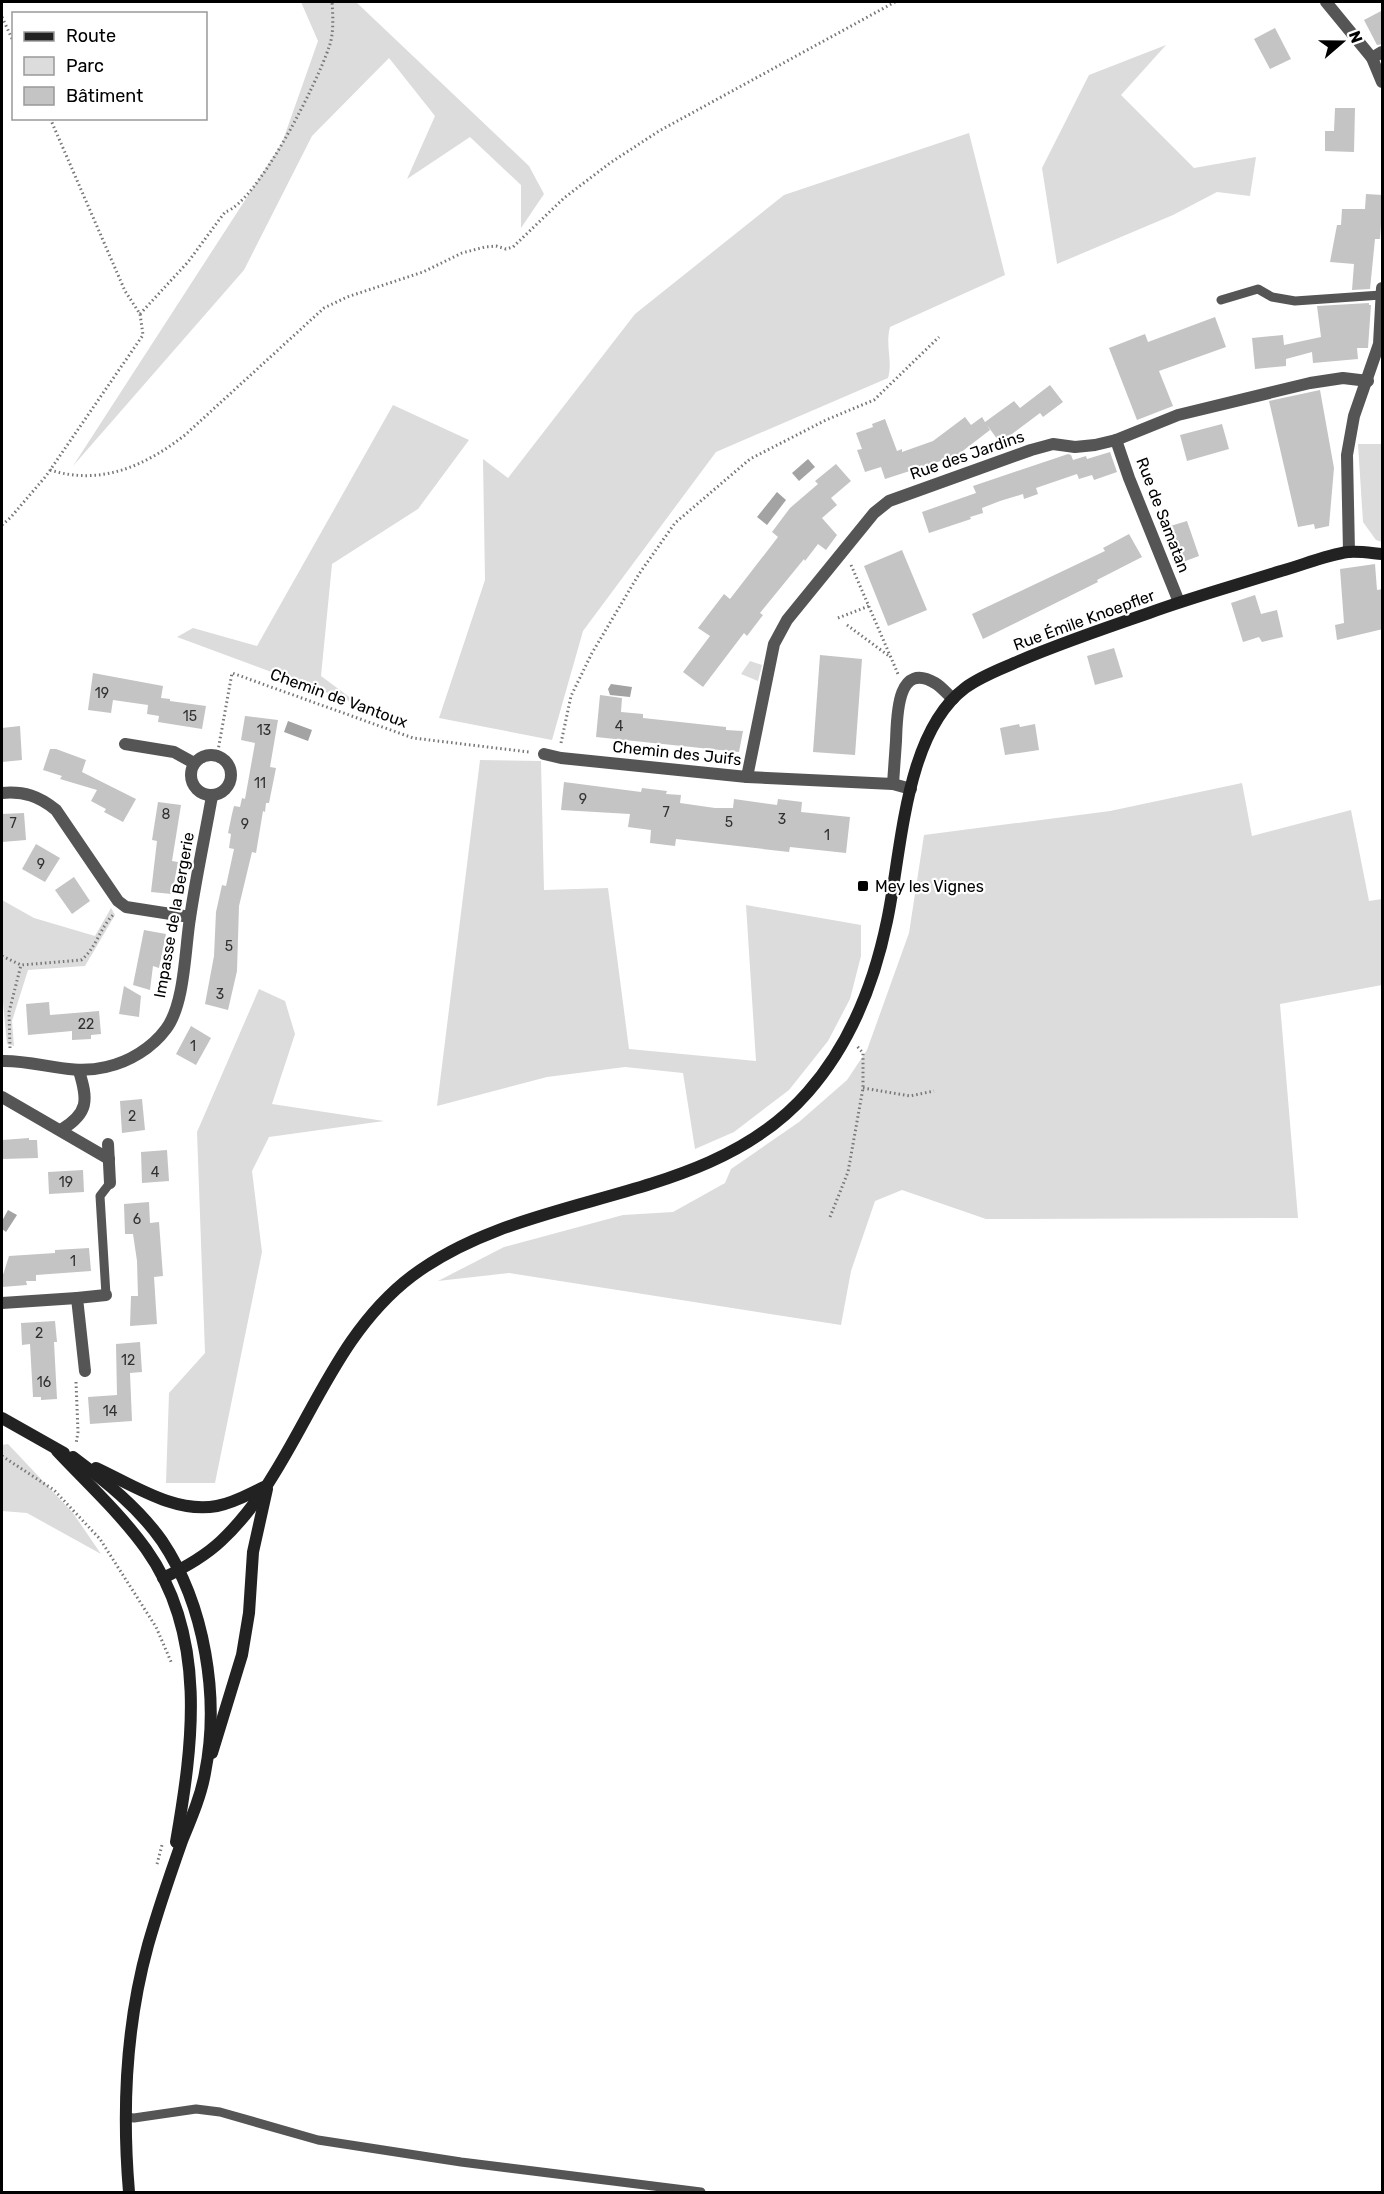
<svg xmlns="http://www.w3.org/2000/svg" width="1384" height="2194" font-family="Rubik,sans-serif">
<rect width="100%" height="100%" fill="#fff"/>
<g fill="#dcdcdc">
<path d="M301 2H356L529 166 544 194 521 228V185L470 137 407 179 435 116 389 58 312 136 244 270 73 466 282 143 318 41Z"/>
<path d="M1166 45 1121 95 1194 168 1256 157 1250 196 1217 192 1173 215 1057 264 1042 168 1089 75Z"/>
<path d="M969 133 1005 275 890 327C885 346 893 361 888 378L716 452 583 631 552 740 439 718 485 580 483 459 508 478 635 314 784 195Z"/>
<path d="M393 405 469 440 418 509 332 564 321 676 360 705 177 637 193 628 257 646Z"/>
<path d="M1358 444H1382V542L1376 540 1363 522Z"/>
<path d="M750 661 762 665 758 681 741 674Z"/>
<path d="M480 760 541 761 544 890 608 888 629 1049 756 1061 746 905 861 925V956L850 999 828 1041 789 1090 734 1132 695 1149 683 1073 625 1067 547 1077 437 1106Z"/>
<path d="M1242 783 1252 836 1351 810 1369 901 1382 899V985L1280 1004 1298 1218 986 1219 902 1190 875 1201 851 1271 841 1325 509 1273 438 1281 504 1247 623 1215 673 1212 725 1183 731 1169 799 1122 847 1080 867 1050 909 933 924 835 1110 811Z"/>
<path d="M2 900 34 918 95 936 111 908 115 915 85 966 28 970 12 1021 14 1046 7 1044 2 992Z"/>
<path d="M259 989 285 1001 295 1034 272 1104 384 1121 269 1137 252 1171 262 1252 215 1483H166L169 1393 205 1353 197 1132Z"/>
<path d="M8 1444 73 1513 101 1554 27 1513 2 1511V1445Z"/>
</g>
<g fill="#a3a3a3">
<path d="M808 459 815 467 799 481 792 473Z"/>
<path d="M777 492 786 500 767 525 757 517Z"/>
<path d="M611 684 632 687 630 697 610 695 608 689Z"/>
<path d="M288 721 312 730 308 741 284 732Z"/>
<path d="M8 1210 17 1215 6 1232 2 1229V1221Z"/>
</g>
<g fill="#c4c4c4">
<path d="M1383 10V44L1377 45 1364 20Z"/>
<path d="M1275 28 1291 59 1270 69 1254 39Z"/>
<path d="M1335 108H1355L1354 152 1325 151V131H1334Z"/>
<path d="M1366 194 1383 195 1380 239H1375L1370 289 1352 290 1354 264 1330 262 1337 225H1341L1342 209H1365Z"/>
<path d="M1369 303V305H1371L1368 348H1357L1358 359 1313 363 1312 352 1286 359V366L1255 369 1252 338 1283 335 1284 345 1321 337 1317 306Z"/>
<path d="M1215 317 1226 347 1159 371 1173 406 1137 420 1109 348 1145 334 1148 342Z"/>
<path d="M1050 385 1063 402 1043 417 1040 413 1000 443 987 425 990 430 951 460 950 458 885 479 881 467 865 472 857 450 862 449 856 433 873 427 872 424 885 419 897 451 902 449V452L933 441 965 417 971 425 982 417 985 422 1014 401 1020 408Z"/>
<path d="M1320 390 1334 468 1329 526 1315 529 1314 524 1298 527 1269 401Z"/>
<path d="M1222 424 1229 449 1187 461 1180 435Z"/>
<path d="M1110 452 1117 472 1094 480 1092 475 1079 479 1077 474 1036 488 1038 494 1024 499 1023 494 1000 501 982 508 983 513 970 517 971 519 929 533 922 512 976 493 973 486 1068 454 1071 455 1073 460 1086 456 1087 459Z"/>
<path d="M836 464 851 481 831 498 837 505 822 518 837 535 826 550 818 544 805 561 804 559 760 613 763 615 747 636 744 633 703 687 683 672 710 636 698 628 724 594 730 599 778 537 772 532 790 508 818 484 815 481Z"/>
<path d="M1187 521 1199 556 1180 563 1167 527Z"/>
<path d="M1129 534 1142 557 1097 580 1098 582 983 639 972 614 1105 551 1103 548Z"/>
<path d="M902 550 927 610 888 626 864 566Z"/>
<path d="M1375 564 1377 590 1383 589V629L1337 640 1335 625 1344 623 1340 569Z"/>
<path d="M1255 595 1261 614 1277 610 1283 637 1262 642 1259 637 1243 642 1231 603Z"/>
<path d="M1114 648 1123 677 1095 685 1087 656Z"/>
<path d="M820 655 862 659 855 755 813 752Z"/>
<path d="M93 673 163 686 161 698 170 699V701L206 706 202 729 158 722 159 716 147 714 148 705 113 700 111 713 88 710Z"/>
<path d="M600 695 622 698 621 712 643 714V718L726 727V730L743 731 739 752 596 737Z"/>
<path d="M245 716 278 720 270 767 276 768 269 803H266L265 812 263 811 256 853 252 852 239 906 237 971 228 1010 205 1004 214 956 216 912 222 885 226 886 234 849 229 848 231 834 228 833 232 814 234 806 240 807 242 798 245 799 255 743 241 740Z"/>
<path d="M1019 724 1020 727 1035 724 1039 750 1005 755 1000 728Z"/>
<path d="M20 726 22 760 2 762V728Z"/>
<path d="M50 749H56L86 760 82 772 136 799 123 822 104 812 106 809 91 801 97 790 60 779 62 776 43 770Z"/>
<path d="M564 782 641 792 642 788 667 791 666 794 681 795 680 803 715 808H733L734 799 777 805 778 799 802 802 801 812 850 817 846 853 790 847 789 852 676 839 675 846 650 843 651 830 628 827 630 814 561 810Z"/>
<path d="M158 802 181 805 172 861 178 862 172 894 151 892 157 841 152 840Z"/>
<path d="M24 813 26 840 2 842V814Z"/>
<path d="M36 844 60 858 45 882 22 869Z"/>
<path d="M74 877 90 901 72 914 55 890Z"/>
<path d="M144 930 166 934 159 968 153 966 150 990 133 985Z"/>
<path d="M124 986 141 996 139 1017 119 1014Z"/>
<path d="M49 1002 50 1015 99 1011 101 1034 91 1035V1039L72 1040V1031L28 1035 26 1004Z"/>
<path d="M191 1026 211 1038 196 1065 176 1054Z"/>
<path d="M142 1099 145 1130 122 1133 120 1101Z"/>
<path d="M29 1138V1140H37L38 1158 2 1159V1140Z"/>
<path d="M167 1150 169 1181 142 1183 141 1152Z"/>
<path d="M83 1170 84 1192 49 1194 48 1172Z"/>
<path d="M149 1202 150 1223 159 1222 163 1276 154 1277 157 1324 130 1326 131 1296H138L137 1261 133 1234H125L124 1204Z"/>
<path d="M89 1248 91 1271 36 1275V1281H26L27 1285 2 1287V1278L9 1256 55 1253V1250Z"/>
<path d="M55 1321 57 1342H54L57 1399 41 1400V1397H33L30 1344 22 1345 21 1323Z"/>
<path d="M140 1342 142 1372 130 1373 132 1421 90 1424 88 1397 117 1395 116 1344Z"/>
</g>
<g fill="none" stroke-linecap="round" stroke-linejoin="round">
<g stroke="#777" stroke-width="3" stroke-dasharray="1.5 3" stroke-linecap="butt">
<path d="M2 17 14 43"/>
<path d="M140 314 188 262 225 212C258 202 318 81 329 47 334 34 333 16 332 2"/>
<path d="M50 470C101 486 145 466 185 435L324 308 347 297 423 272 462 253 485 247 496 246 506 249 513 247 564 198 610 163 659 131 895 2"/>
<path d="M2 525 11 517 46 476 143 335 140 314 125 291 50 118"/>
<path d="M851 565 898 674"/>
<path d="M838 618 869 606"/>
<path d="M847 625 889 656"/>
<path d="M561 743 571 696 592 653 639 574 675 523 750 459 826 420 874 400 939 337"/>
<path d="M217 756 232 673 413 738 529 752"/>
<path d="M2 956 21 965 81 960C96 949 100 927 114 914"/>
<path d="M10 1048 9 1012 21 965"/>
<path d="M863 1088 910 1096 934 1091"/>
<path d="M830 1217 848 1172 863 1088V1053L857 1046"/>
<path d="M76 1382 78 1432 76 1444"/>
<path d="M2 1456 54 1490 100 1539 156 1627 172 1664"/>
<path d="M157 1864 162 1845"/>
</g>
<g stroke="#555" stroke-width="9">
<path d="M1221 300 1258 289 1272 297 1295 301 1381 295"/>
<path d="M106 1295 100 1196 110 1183"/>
<path d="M126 2117 134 2118 196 2109 220 2112 318 2140 461 2162 701 2192"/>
</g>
<g stroke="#555" stroke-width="12">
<path d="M1326 2 1372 58 1382 82"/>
<path d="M1372 58 1382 52"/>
<path d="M1116 440 1129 478 1179 602"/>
<path d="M1349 552 1347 455 1354 416 1379 344 1382 288"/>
<path d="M125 744 174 752 194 763"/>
<path d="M544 754 561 758 747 777 893 784 911 789"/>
<circle cx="211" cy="775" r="20"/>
<path d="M747 777 774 644 787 620 874 513 889 501 1031 450 1053 444 1075 447 1095 445 1116 440 1178 415 1310 383 1343 378 1368 381"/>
<path d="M893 784C894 770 895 756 896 741 897 719 896 660 935 683 942 687 947 694 953 699"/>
<path d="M2 793C24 791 39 796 56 810L118 901 126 907 190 917"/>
<path d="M2 1061C38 1060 69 1076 106 1067 129 1062 152 1048 166 1029 185 1004 185 948 190 918 196 877 205 836 212 796"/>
<path d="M2 1097 109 1159"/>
<path d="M61 1130C89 1113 88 1100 79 1071"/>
<path d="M108 1144 110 1183"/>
<path d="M2 1303 77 1298"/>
<path d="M85 1371 77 1298 106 1295"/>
</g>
<g stroke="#222" stroke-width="12">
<path d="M2 1418 64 1453"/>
<path d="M57 1451C87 1483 120 1513 146 1549 208 1636 193 1744 176 1842"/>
<path d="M73 1457C105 1481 139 1508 162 1541 205 1605 220 1698 205 1773 201 1796 191 1819 182 1841 170 1875 158 1910 148 1945 126 2025 122 2110 129 2192"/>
<path d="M96 1468C133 1485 175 1514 217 1506 234 1503 249 1494 264 1487"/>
<path d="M163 1578C184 1568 204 1557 221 1541 301 1466 321 1345 412 1276 530 1187 707 1208 808 1092 851 1043 874 984 887 921 902 851 904 734 965 688 981 676 1001 669 1019 661 1061 643 1105 628 1149 613 1193 597 1237 585 1281 571 1303 565 1326 555 1348 552 1359 551 1371 553 1382 554"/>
<path d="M212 1753 242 1655 249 1613 253 1552 267 1489"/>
</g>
</g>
<rect fill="#000" stroke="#fff" stroke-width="2" x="857" y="880" width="12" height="12" rx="3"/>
<g text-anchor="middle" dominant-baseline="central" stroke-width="4.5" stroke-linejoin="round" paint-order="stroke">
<g font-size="14" fill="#313131">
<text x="102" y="693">19</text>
<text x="190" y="716">15</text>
<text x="619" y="726">4</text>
<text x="264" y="730">13</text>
<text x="260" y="783">11</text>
<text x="583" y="799">9</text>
<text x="666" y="812">7</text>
<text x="166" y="814">8</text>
<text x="782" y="819">3</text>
<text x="729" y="822">5</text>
<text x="13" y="823">7</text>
<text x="245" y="824">9</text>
<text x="827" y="835">1</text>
<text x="41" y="864">9</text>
<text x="229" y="946">5</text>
<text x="220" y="994">3</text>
<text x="86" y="1024">22</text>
<text x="193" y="1046">1</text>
<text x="132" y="1116">2</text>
<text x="155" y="1172">4</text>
<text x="66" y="1182">19</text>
<text x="137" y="1219">6</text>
<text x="73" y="1261">1</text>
<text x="39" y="1333">2</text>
<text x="128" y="1360">12</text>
<text x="44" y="1382">16</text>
<text x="110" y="1411">14</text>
</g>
<g font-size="16" fill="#000" stroke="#fff">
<text transform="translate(967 455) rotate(-19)">Rue des Jardins</text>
<text transform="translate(1163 515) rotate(69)">Rue de Samatan</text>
<text transform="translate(1084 620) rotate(-20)">Rue Émile Knoepfler</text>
<text transform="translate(339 698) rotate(20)">Chemin de Vantoux</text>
<text transform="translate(677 753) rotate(6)">Chemin des Juifs</text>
<text transform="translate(174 915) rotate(-80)">Impasse de la Bergerie</text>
</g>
<g font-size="16" fill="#000" stroke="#fff" text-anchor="start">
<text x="875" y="886">Mey les Vignes</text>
</g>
</g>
<rect width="1384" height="2194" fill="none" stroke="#000000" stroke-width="6"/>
<rect x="12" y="12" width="195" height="108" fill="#ffffff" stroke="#999999" stroke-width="1.5"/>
<rect x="24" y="32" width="30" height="9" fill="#222222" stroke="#999999" stroke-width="1.5"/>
<text x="66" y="42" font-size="18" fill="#000000">Route</text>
<rect x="24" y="57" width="30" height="18" fill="#dcdcdc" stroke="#999999" stroke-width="1.5"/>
<text x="66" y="72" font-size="18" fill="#000000">Parc</text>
<rect x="24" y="87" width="30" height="18" fill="#c4c4c4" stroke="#999999" stroke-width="1.5"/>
<text x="66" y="102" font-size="18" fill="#000000">Bâtiment</text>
<g transform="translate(1342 42) rotate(70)" stroke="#ffffff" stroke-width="4.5" paint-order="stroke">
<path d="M0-4.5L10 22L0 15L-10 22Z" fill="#000000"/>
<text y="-9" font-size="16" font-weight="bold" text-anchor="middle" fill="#000000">N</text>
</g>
</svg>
